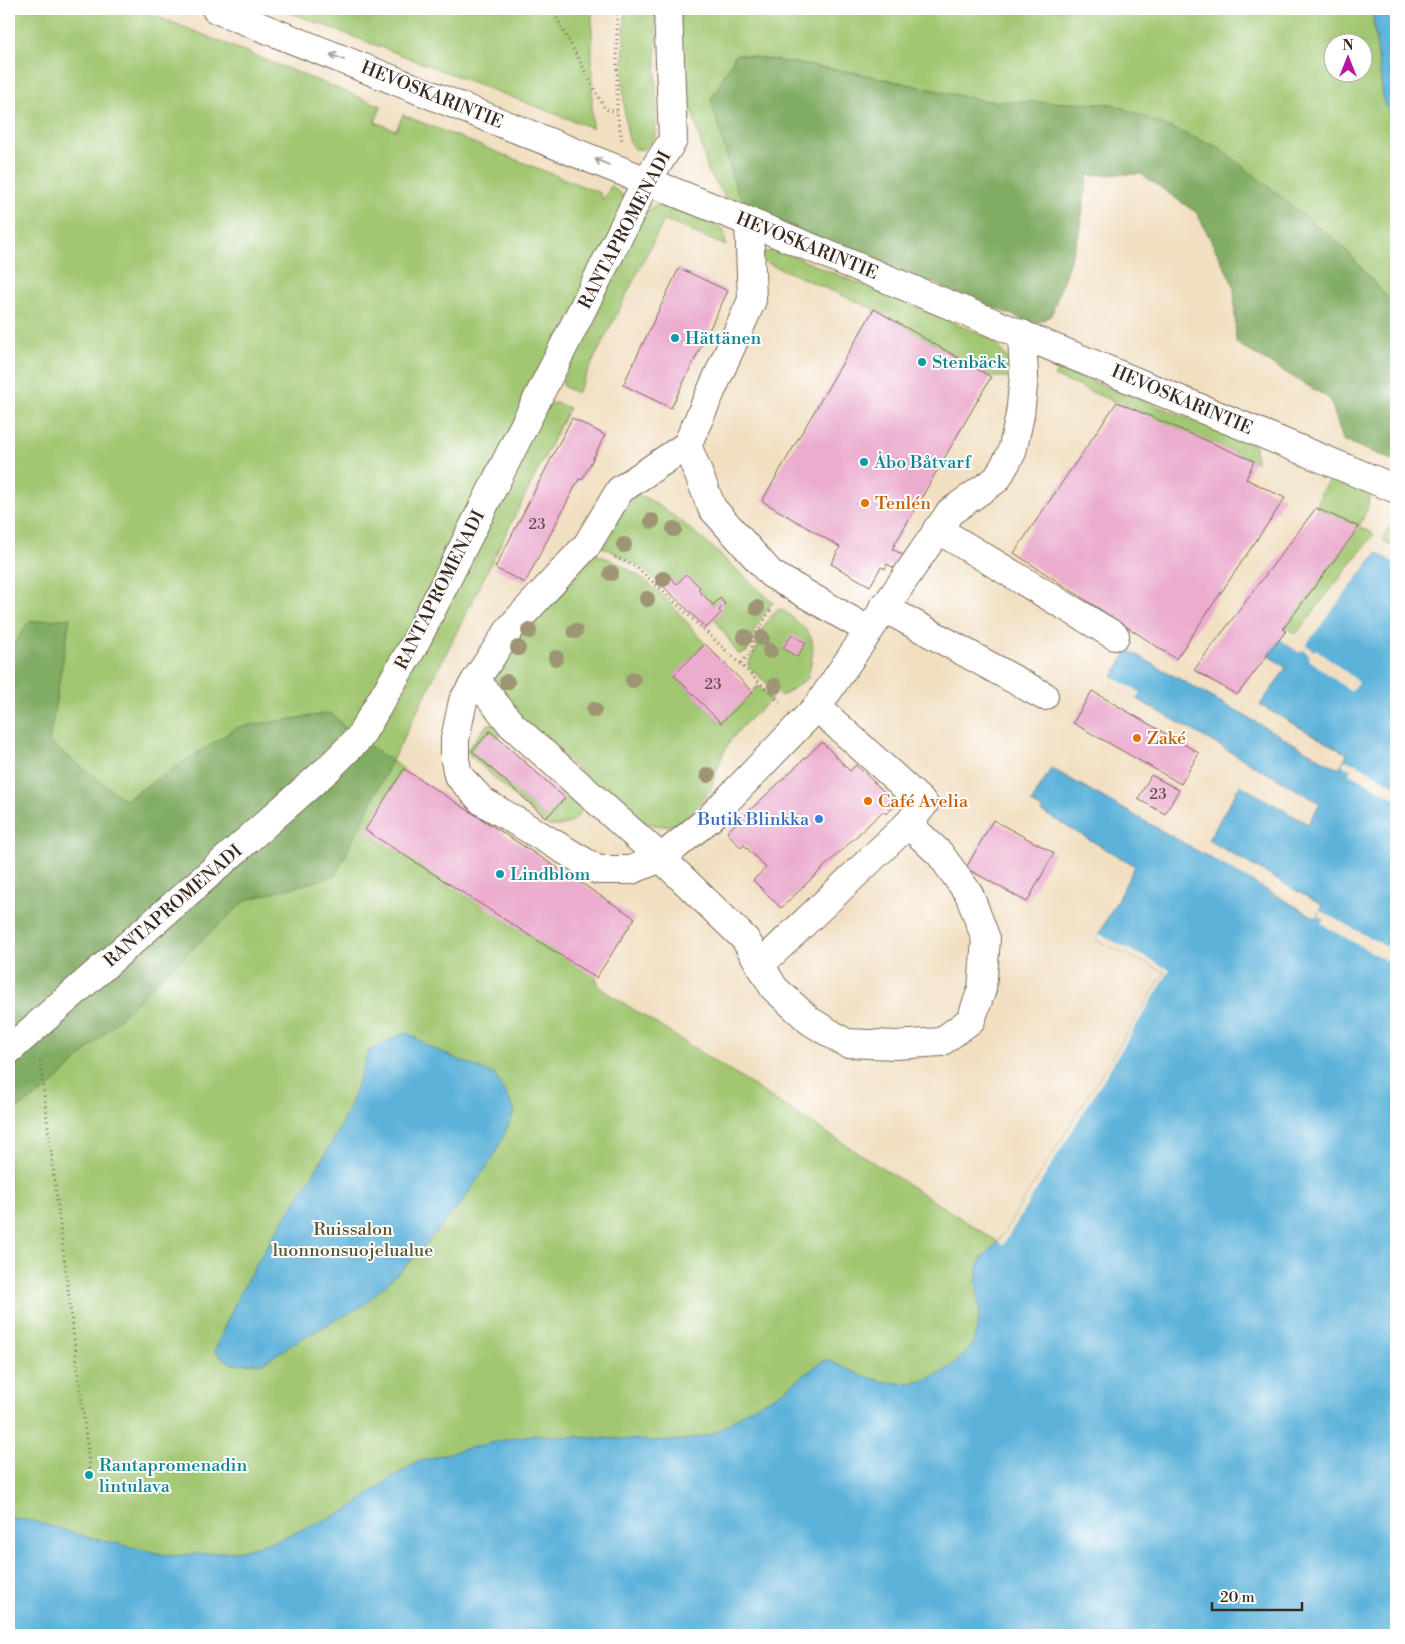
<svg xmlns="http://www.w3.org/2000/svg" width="1405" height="1644" font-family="'Libre Bodoni',serif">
<rect width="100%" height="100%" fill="#fff"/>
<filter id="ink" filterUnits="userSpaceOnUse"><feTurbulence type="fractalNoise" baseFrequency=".02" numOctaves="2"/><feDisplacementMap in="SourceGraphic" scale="10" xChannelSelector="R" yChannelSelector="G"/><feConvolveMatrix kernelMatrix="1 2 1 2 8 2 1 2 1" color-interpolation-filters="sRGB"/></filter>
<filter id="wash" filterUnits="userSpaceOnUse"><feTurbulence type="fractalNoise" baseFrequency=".0096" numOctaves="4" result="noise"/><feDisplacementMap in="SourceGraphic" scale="20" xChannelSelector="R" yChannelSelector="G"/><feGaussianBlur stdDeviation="1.12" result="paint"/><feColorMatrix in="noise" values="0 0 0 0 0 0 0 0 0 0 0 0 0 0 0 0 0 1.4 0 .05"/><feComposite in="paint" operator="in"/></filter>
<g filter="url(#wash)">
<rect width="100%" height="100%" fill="#f1dfc1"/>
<g fill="#a2c772" stroke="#6e7848" fill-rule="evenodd">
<path d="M9 9H139L381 106 375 122 396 130 403 115 600 193 603 200 611 186 623 195 627 205 461 536 350 733 338 721 9 980Z"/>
<path d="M281 9H592V128Z"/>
<path d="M625 9H656V126L654 139 644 149C640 149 636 150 633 147 619 132 624 33 625 9Z"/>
<path d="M680 9H1372L1384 104 1396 123V307L1341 245 1113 104 984 101 852 72 736 54 755 212 726 198 708 171 681 68ZM1332 42H1362V72H1332Z"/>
<path d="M657 205 712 220 724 231 726 246 664 220 577 393 564 387 562 381 645 211Z"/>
<path d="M776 249 992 339 1016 369 1014 377H991L874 309 758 259 764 253Z"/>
<path d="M1062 371 1122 392 1255 445 1256 462 1054 376 1056 372Z"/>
<path d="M557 403 569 408 392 761 404 769 596 978 600 988 998 1242 1093 1300 929 1502 9 1635V1056L364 743 545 404Z"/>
<path d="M1331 478 1370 493 1367 509 1359 527 1374 534 1296 634 1285 626 1358 527 1316 508 1322 490Z"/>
<path d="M636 493C683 515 733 568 773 602L757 624 747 652 738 654 715 619 725 604 720 598 713 605 686 574 677 584 671 578 663 586 639 566 601 546Z"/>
<path d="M1393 521 1396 522V549L1382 540Z"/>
<path d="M595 554C646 571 672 604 705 644L674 675 721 723 758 686 772 699C757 713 740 726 729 743 720 757 717 771 712 786 709 794 702 802 696 808 674 830 663 830 634 818L503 705 495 683V672L538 611 556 600Z"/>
<path d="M782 609C816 638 817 634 808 678L784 695H779L749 667 748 663 757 648 763 627 776 610Z"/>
<path d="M488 724H495L506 729 498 738 490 731 472 751 546 818 557 791 566 782 583 803C581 821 565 828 548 826L465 751Z"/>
</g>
<g fill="#81ac64" stroke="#5e6b41">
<path d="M736 54 852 72 984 101 1113 104 1220 148 1341 245 1396 307V462L1343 440 1330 399 1236 343 1234 286 1197 213 1141 174 1088 175 1079 234 1051 316 1035 324 755 212 736 190 711 99Z"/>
<path d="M70 618 49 742 125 800 238 727 331 713 350 733 392 761 335 876 246 900 164 975 49 1088 9 1114V652L29 622Z"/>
</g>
<g fill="#5db2da" stroke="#4c6e7c">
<path d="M1372 9H1396V123L1384 104Z"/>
<path d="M1377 552 1396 564V1635H9V1520L12 1518 33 1521 88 1537 170 1556 237 1551 275 1541 348 1510 389 1479 420 1461 461 1450 517 1437 538 1435 659 1441 686 1440 713 1434 748 1410 783 1391 823 1361 828 1360C873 1382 917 1399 958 1360 964 1354 972 1349 974 1340 976 1332 979 1322 979 1314 980 1292 972 1286 980 1262 983 1255 993 1248 998 1242L1165 972 1096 940 1135 866 1042 812 1043 809 1031 803 1051 768 1316 918 1323 906 1208 840 1240 785 1308 824 1320 803 1109 683 1128 650 1339 769 1347 754 1260 705 1286 668 1268 655 1280 639 1299 653Z"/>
<path d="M406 1032 432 1048 495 1075 515 1111 493 1158 459 1206 412 1260 364 1305 301 1339 263 1363 232 1364 215 1352C241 1274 294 1210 334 1139 349 1113 358 1080 369 1051Z"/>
</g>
<g fill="#f1dfc1">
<path d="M1376 549 1396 561V564L1377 552 1306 645 1314 651 1316 649 1359 682 1351 692 1308 659 1310 656 1303 650 1299 653 1280 639 1281 637 1299 650Z"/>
<path d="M1111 676 1140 692 1136 699 1107 682Z"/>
<path d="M1345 760 1354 764 1355 763 1396 786V799L1349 773 1351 770 1342 765Z"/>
<path d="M1321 911 1396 952V966L1321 924 1324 919 1318 916Z"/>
<path d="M1099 934 1170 970 1003 1245 998 1242 1165 972 1096 940Z"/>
</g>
<g id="blocks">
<g fill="#ebacce">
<path d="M679 268 728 291 671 408 623 385Z"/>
<path d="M874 309 991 377 892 549 905 556 898 570 887 564 885 569 881 567 870 586 831 564 840 547 762 501Z"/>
<path d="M1117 402 1254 461 1246 479 1285 498 1176 659 1014 553Z"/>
<path d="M572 418 605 435 582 480 579 479 525 583 495 568Z"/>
<path d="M1316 508 1359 527 1283 629 1286 631 1237 695 1194 670Z"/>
<path d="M686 574 700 587 698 590 713 605 720 598 725 604 719 610 721 613 706 628 663 586 671 578 677 584Z"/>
<path d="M792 634 806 643 797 657 783 648Z"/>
<path d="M705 644 753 692 721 723 674 675Z"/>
<path d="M1092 691 1199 753 1181 784 1073 723Z"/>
<path d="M490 731 565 798 546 818 472 751Z"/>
<path d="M822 742 850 771 856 765 897 804 886 814 883 811 781 908 753 880 766 868 744 845 741 848 727 832Z"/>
<path d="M404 769 635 918 596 978 365 830Z"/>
<path d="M1151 775 1179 790 1165 814 1138 799Z"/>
<path d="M993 820 1054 853 1027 902 966 868Z"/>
</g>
</g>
</g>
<g filter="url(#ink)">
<use href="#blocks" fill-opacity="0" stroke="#7b6957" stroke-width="1"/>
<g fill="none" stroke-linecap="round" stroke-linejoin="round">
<defs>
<g id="minor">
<path d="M216 9 749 222 1396 489"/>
<path d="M749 222 752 300 687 445 620 490 587 545 511 627 476 680 463 701 455 739V760L458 775 482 801 598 870H631L661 858 709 819 817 707 950 512 997 479 1012 452 1020 415 1024 377 1022 334"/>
<path d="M687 445 712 508 771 574 868 630"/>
<path d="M937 529 1115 636"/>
<path d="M883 607 1044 696"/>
<path d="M476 680 512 725 661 858 745 939 774 988 810 1021 846 1043 896 1045 941 1042 971 1020 982 989 986 939 969 894 940 854 908 824"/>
<path d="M760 965 908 824 924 804 817 707"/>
<path d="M9 1050 328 769 359 738 414 645 647 180 673 140 668 9"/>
</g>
</defs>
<use href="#minor" stroke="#7b6957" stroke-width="30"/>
<g stroke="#7b6957" stroke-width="3" stroke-dasharray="1 4" stroke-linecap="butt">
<path d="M552 9 605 109 617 112"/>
<path d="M617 9V112L622 140"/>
<path d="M615 557 636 567 661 589 782 704"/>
<path d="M741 663 751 652 753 639 772 608"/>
<path d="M40 1061 91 1478"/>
</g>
<use href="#minor" stroke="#fff" stroke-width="28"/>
</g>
<g fill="#9e9575">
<circle cx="652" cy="521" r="8"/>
<circle cx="674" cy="529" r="8"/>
<circle cx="624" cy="545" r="8"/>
<circle cx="611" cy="573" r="8"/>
<circle cx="663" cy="579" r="8"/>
<circle cx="647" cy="599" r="8"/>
<circle cx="757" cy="608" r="8"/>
<circle cx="529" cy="631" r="8"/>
<circle cx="575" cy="631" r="8"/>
<circle cx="745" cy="637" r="8"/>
<circle cx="762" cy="638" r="8"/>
<circle cx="518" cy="648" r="8"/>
<circle cx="770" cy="651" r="8"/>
<circle cx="556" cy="658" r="8"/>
<circle cx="633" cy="680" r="8"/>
<circle cx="507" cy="682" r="8"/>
<circle cx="775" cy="686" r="8"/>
<circle cx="594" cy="710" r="8"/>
<circle cx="708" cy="775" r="8"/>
</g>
<defs><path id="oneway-shaft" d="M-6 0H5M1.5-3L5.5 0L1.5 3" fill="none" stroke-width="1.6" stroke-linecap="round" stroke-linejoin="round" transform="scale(1.25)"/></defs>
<g stroke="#a79f9a">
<use href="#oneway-shaft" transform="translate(337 57) rotate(-158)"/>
<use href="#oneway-shaft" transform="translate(602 162) rotate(-158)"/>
</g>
</g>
<g fill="#0f9aa8" stroke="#fff" stroke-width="2">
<circle cx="675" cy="338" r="5"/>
<circle cx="922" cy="362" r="5"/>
<circle cx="864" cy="462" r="5"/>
<circle cx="500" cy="874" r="5"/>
<circle cx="89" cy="1475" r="5"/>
</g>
<g fill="#e8710a" stroke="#fff" stroke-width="2">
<circle cx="865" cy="503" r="5"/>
<circle cx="1137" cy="738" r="5"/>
<circle cx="868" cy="801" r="5"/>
</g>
<circle fill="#3f7fe0" stroke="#fff" stroke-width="2" cx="819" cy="819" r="5"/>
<g text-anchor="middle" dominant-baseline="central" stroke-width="4" stroke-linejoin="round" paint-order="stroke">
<g font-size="15" fill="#674a4a">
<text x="537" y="524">23</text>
<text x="713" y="684">23</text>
<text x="1158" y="794">23</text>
</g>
<g font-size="18" fill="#3b2a1e" stroke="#fff">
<text transform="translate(432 95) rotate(22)">HEVOSKARINTIE</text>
<text transform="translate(625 230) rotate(-62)">RANTAPROMENADI</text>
<text transform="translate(807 246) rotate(22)">HEVOSKARINTIE</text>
<text transform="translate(1182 400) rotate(23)">HEVOSKARINTIE</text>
<text transform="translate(440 590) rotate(-63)">RANTAPROMENADI</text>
<text transform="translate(173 906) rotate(-41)">RANTAPROMENADI</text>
</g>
<g font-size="18" fill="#0d838f" stroke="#fff" text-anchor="start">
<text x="685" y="338">Hättänen</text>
<text x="932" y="362">Stenbäck</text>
<text x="874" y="462">Åbo Båtvarf</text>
<text x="510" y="874">Lindblom</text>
<text x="99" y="1465">Rantapromenadin<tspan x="99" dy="21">lintulava</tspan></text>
</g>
<g font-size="18" fill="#c56008" stroke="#fff" text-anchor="start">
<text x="875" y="503">Tenlén</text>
<text x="1147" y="738">Zaké</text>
<text x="878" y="801">Café Avelia</text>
</g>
<g font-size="18" fill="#366cbe" stroke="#fff" text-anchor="end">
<text x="809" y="819">Butik Blinkka</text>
</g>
<g font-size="18" fill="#5a5937" stroke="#fff">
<text x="353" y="1229">Ruissalon<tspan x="353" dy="21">luonnonsuojelualue</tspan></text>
</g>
</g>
<rect width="1405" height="1644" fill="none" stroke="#fff" stroke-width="30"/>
<g transform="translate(1348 58)"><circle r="24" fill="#ffffff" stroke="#b1aaa5"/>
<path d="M0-4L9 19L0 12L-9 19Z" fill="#b5179e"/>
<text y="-8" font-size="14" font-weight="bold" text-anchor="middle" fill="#3b2a1e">N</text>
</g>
<path d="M1212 1602v8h90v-8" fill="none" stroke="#3b2a1e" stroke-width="2.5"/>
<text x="1220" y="1602" font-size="15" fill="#3b2a1e" stroke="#ffffff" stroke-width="4" paint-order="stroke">20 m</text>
</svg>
